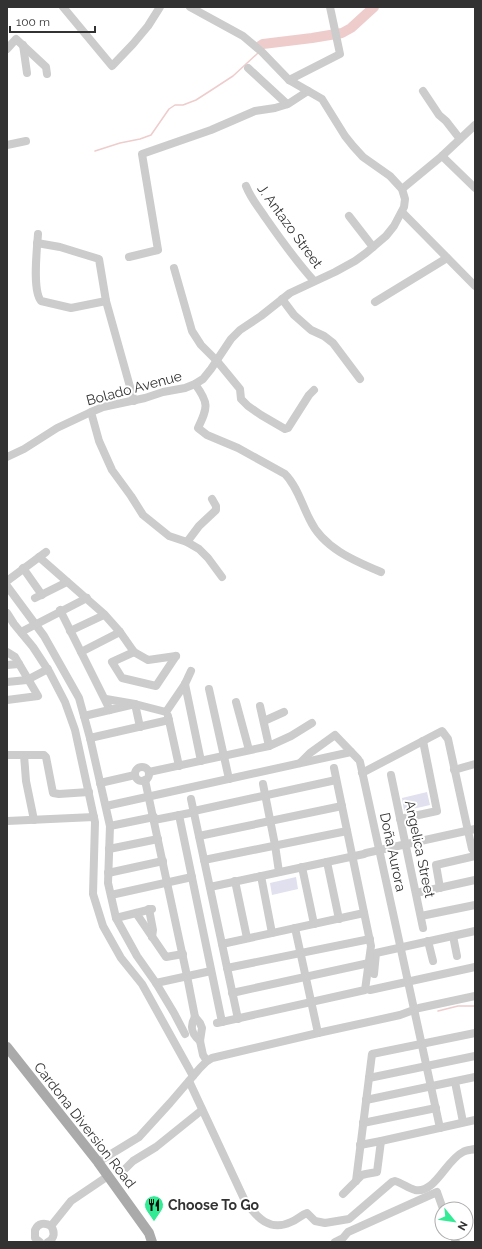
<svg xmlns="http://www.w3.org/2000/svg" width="482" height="1249" font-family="Raleway,sans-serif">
<rect width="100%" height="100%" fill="#fff"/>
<g fill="#e1e0ee">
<path d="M427 792 430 805 404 811 402 798Z"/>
<path d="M296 877 298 889 272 895 270 883Z"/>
</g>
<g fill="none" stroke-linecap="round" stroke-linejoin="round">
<g stroke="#ecc" stroke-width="1.5">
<path d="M95 151 120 143 140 139 151 135 169 109 175 105H183L196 100 210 91 233 76 258 53"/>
<path d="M438 1011 458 1006H475"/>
</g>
<path stroke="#ecc" stroke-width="10" d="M260 46 263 44 312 38 342 33 351 28 374 7"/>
<g stroke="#ccc" stroke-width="8">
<path d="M63 7 112 66 133 44 148 26 160 7"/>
<path d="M23 45 27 73"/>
<path d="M7 49 16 39 46 67 47 74"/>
<path d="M248 68 287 104"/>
<path d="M289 80 340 54 330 7"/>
<path d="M423 91 439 115 446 121 460 139"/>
<path d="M7 145 26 141"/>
<path d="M442 156 475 188"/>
<path d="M246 186C251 199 258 206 265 217 281 240 296 261 314 281"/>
<path d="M402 189 442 156 475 125"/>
<path d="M402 212 475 286"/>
<path d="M349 216 373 247"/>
<path d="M38 234C37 249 32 290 41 301L71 308 106 301"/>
<path d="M37 243 60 247 99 259 106 301 134 401"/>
<path d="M129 257 158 250 142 154 211 130 255 111 275 108 288 104 308 91"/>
<path d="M174 268 192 331 201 345 217 361 240 389 241 399 248 406 261 415 285 429 288 428 309 395 314 390"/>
<path d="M282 299 294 315 311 330 324 336 333 343 360 379"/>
<path d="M375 302 447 258"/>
<path d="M195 384C209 403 208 407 198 428L207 435 238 448 285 474C297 486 302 505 310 520 323 548 355 561 381 572"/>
<path d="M91 412 99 441 112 470 131 496 143 515 169 536 187 542 199 549 208 558 222 577"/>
<path d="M7 457 24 449 57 428 91 412 103 407 145 398 163 392 185 388 195 384 203 379 211 369 231 339 240 330 261 316 290 293 335 272 355 261 366 253 386 236 394 226 404 207 405 199 402 189 390 176 363 157 353 146 345 136 322 99 289 80 262 52 243 36 190 7"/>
<path d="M187 542 199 526 216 510V506L212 499"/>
<path d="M39 557 104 614 120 632 134 652 148 660 176 656"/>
<path d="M23 568 42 595"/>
<path d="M7 581 46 552"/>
<path d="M7 586 44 636 79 698 90 738 110 826 108 883 116 918 137 956 156 983 174 1013 185 1034"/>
<path d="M35 598 67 582"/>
<path d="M60 610 110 710"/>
<path d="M7 613 14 624 33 647 50 673 65 702 75 730 95 822 93 894 103 926 121 958 142 984 193 1076"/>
<path d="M70 631 104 615"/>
<path d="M21 632 87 598"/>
<path d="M7 652 15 657 38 696 7 700"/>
<path d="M81 652 120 632"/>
<path d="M134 652 112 662 122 678 156 686 176 656"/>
<path d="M7 665 19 664"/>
<path d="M7 682 27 680 48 669"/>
<path d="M185 684 201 761"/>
<path d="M209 689 229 779"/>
<path d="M106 699 135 704 166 712"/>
<path d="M236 702 249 750"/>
<path d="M260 706 269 746"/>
<path d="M166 712 185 684 191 671"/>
<path d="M84 716 135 704 140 727"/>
<path d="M168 716 179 766"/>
<path d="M264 721 284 712"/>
<path d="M90 738 169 720"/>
<path d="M7 755H44L46 757 53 793 59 794 89 792"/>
<path d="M24 755 26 781 34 820"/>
<path d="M360 762 440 1128"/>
<path d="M300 763 310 753 335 735 358 759"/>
<circle cx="142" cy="774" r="7"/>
<path d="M454 770 475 764"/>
<path d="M149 772 269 746 291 736 312 723"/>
<path d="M362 773 442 731 448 739 468 831 472 849 475 852"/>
<path d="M391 775 423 928"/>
<path d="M145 780 187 976 195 1017 200 1023 202 1028 200 1041 203 1055 207 1061"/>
<path d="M100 783 135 775"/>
<path d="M263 784 275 845 279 872"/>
<path d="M191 799 238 1019"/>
<path d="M106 806 351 752"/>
<path d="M194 811 336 780"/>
<path d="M179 815 222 1022"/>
<path d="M400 819 437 811 423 741"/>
<path d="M154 820 190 813"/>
<path d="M7 821 94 817"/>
<path d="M110 826 154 817"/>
<path d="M199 836 342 806"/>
<path d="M109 849 158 839"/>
<path d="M366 853 475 829"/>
<path d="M204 860 347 831"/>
<path d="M327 862 339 919"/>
<path d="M302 867 314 924"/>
<path d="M108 873 163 861"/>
<path d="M261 876 272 933"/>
<path d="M235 881 247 938"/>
<path d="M210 887 364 854"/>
<path d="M440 888 436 865 475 856"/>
<path d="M416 893 475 880"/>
<path d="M111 895 192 877"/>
<path d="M149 909 153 930 152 937"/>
<path d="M136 913 166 957 183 954"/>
<path d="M421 916 475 905"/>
<path d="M116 918 152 909"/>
<path d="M295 928 318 1033"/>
<path d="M453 936 457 956"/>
<path d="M428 941 433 961"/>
<path d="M222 944 364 913"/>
<path d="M227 968 370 939"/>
<path d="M374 974 376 953 475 931"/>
<path d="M156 983 211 971"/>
<path d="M370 990 475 967"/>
<path d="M232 993 369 963"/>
<path d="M195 1017C189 1027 192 1034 200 1041"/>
<path d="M217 1023 365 990 371 946 334 768"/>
<path d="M369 1078 475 1056"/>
<path d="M189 1081 245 1201C257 1218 270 1232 291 1222 297 1220 301 1215 307 1213L315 1221 325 1223 349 1219 392 1182 395 1181C402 1183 408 1188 415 1190 435 1194 446 1160 463 1152 466 1150 471 1150 475 1149"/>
<path d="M455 1082 463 1122"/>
<path d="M366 1100 475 1077"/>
<path d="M363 1123 436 1108"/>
<path d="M360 1145 381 1141 475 1120"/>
<path d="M98 1162 139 1137 170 1103 200 1068 207 1061 212 1058 318 1033 400 1015 419 1008 475 996"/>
<path d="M122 1172 133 1161 156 1147 202 1110"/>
<path d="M356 1181 372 1054 475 1033"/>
<path d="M343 1194 362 1175 366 1174 377 1172 381 1141"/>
<path d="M51 1226 71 1201 108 1176"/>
<path d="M452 1233 456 1242"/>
<path d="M40 1242 35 1238V1230C38 1223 45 1222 51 1226 55 1232 55 1238 48 1242"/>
<path d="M335 1242 343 1238 348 1232 437 1192 443 1209"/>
</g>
<path stroke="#aaa" stroke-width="10" d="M7 1047 98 1162 149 1233 152 1242"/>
</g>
<defs>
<symbol id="restaurant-pin" viewBox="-11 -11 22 30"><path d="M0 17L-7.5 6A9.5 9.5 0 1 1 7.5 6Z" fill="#33ea95" stroke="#fff"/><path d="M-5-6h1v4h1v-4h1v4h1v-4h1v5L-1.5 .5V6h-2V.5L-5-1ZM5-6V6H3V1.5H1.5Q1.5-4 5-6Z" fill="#111"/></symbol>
</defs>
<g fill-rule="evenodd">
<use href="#restaurant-pin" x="143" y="1194" width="22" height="30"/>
</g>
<g text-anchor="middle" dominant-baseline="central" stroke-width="4" stroke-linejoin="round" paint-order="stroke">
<g font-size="14" fill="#323232" stroke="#fff">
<text transform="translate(290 226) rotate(54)">J. Antazo Street</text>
<text transform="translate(134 388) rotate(-15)">Bolado Avenue</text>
<text transform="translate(420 849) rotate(78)">Angelica Street</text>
<text transform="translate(393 852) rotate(78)">Doña Aurora</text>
<text transform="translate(85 1125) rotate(52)">Cardona Diversion Road</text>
</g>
<g font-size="14" font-weight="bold" fill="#323232" stroke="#fff" text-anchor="start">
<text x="168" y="1205">Choose To Go</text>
</g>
</g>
<rect width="482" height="1249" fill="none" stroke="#323232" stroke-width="16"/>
<g transform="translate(454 1221) rotate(119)"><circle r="19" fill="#ffffff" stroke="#adadad"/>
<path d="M0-3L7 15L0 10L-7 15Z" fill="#33ea95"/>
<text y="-6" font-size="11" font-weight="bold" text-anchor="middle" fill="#323232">N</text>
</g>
<path d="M10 26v6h85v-6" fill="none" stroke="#323232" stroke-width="2"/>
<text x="16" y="26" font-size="12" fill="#323232" stroke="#ffffff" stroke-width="3" paint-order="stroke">100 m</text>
</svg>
